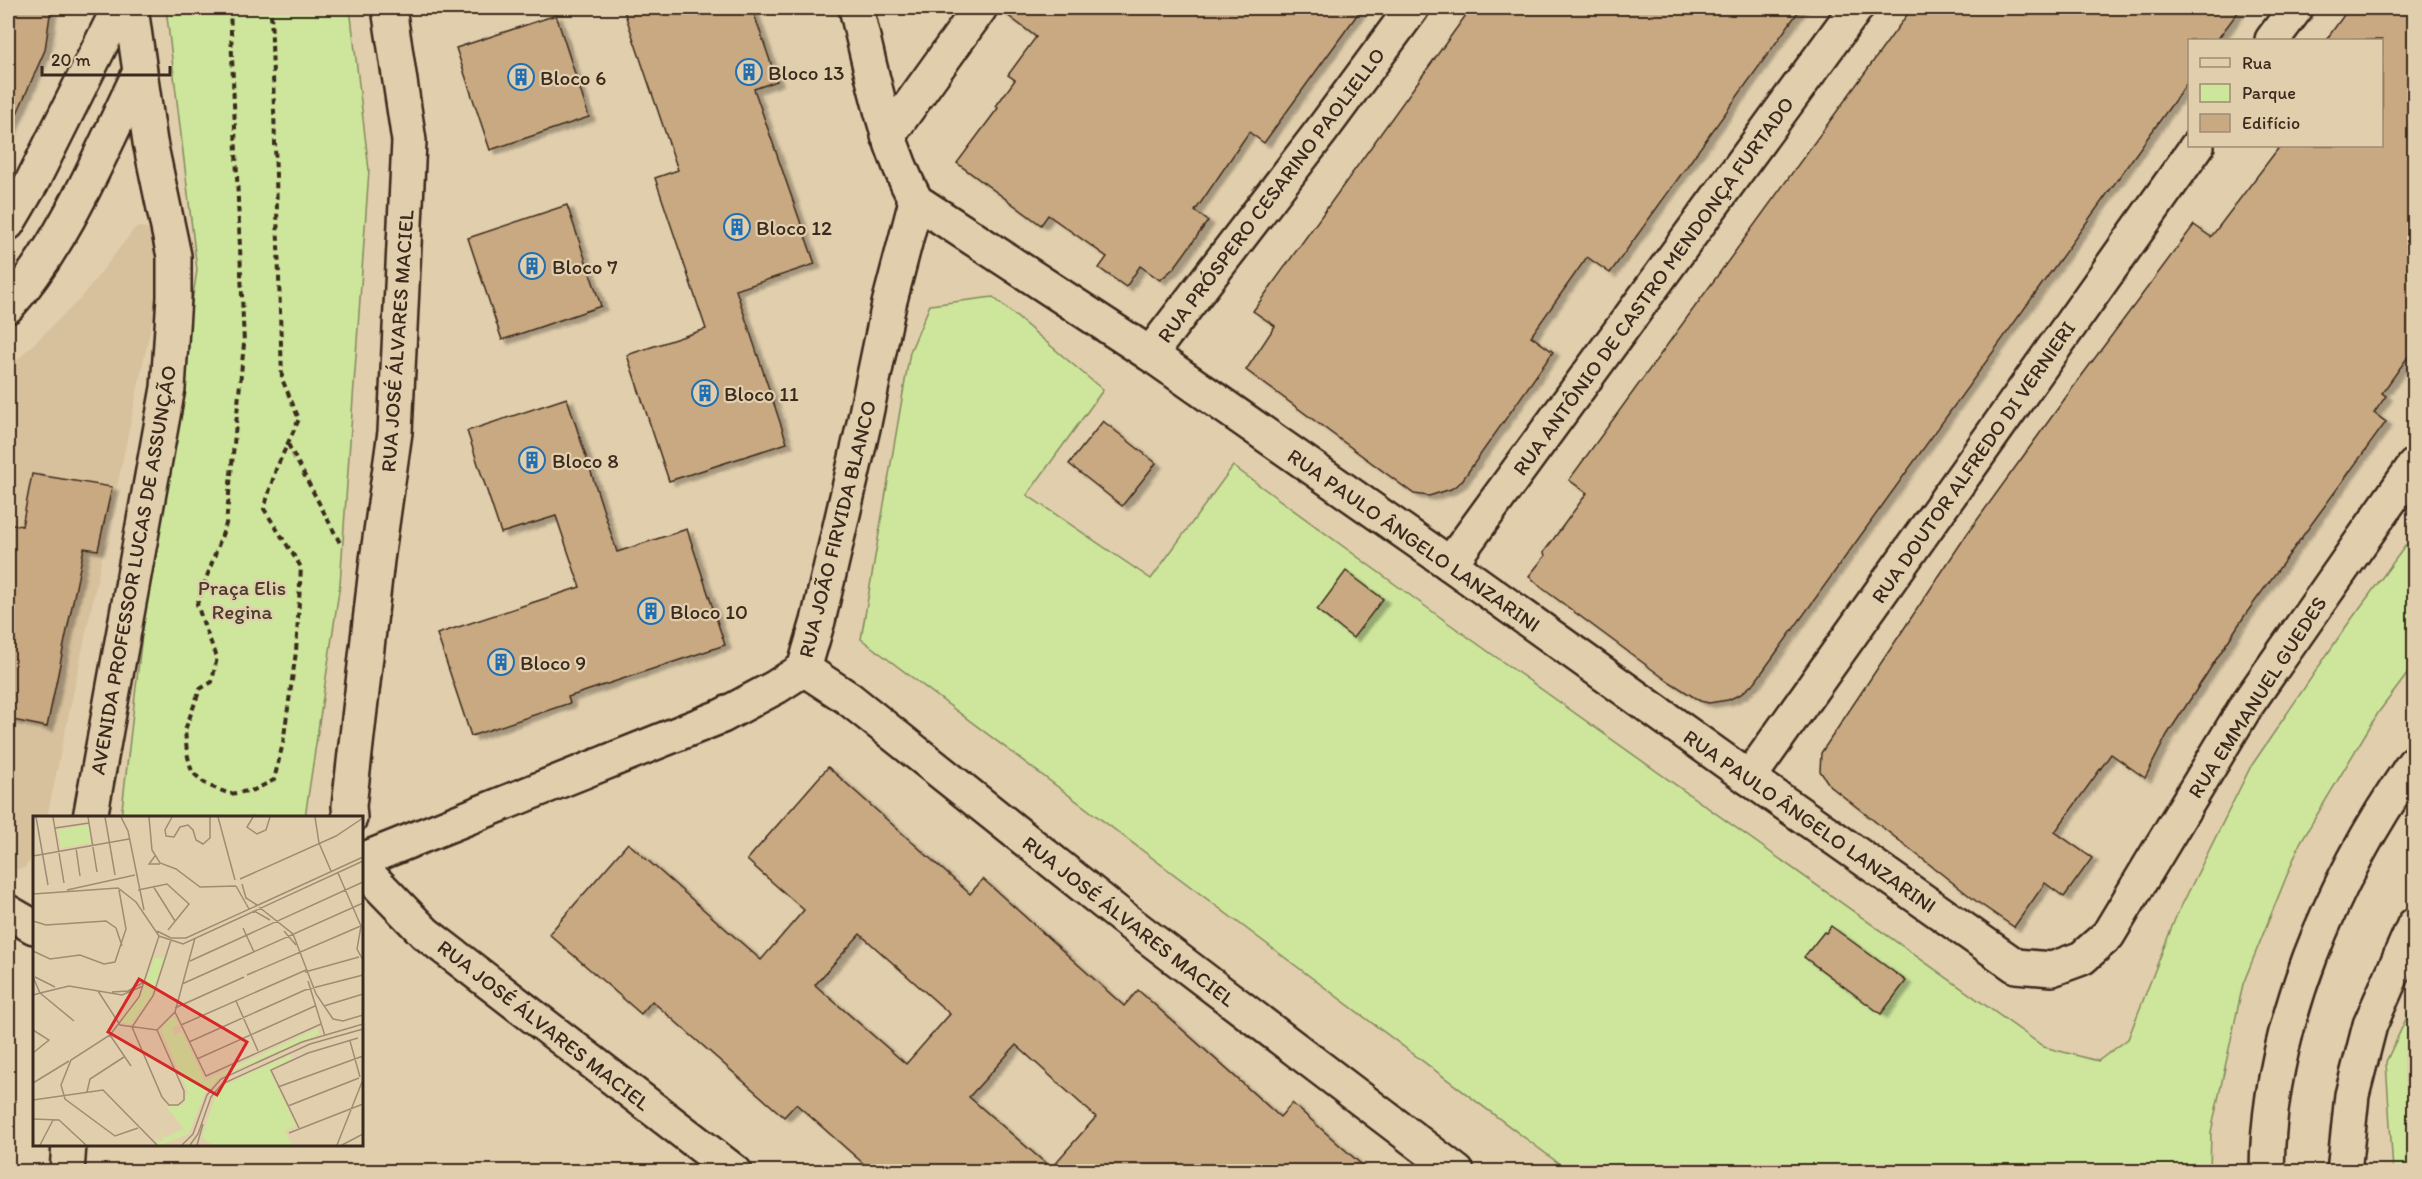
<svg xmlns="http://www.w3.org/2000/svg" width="2422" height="1179" font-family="Itim,sans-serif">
<defs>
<filter id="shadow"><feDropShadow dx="6" dy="4" stdDeviation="1.5" flood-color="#0004"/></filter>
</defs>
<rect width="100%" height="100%" fill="#e1ceac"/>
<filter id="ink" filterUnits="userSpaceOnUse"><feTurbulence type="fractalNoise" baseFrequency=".0167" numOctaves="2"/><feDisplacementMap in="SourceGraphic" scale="12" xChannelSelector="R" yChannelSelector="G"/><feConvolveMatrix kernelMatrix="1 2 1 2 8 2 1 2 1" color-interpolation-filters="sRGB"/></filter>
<g filter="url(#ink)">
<path fill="#d7c09c" d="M143 227 151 230 157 237 164 264 47 817 34 818 33 858 23 869H8V369L81 298 135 228Z"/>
<g fill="#cde69c" stroke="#84885d" stroke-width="1.5">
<path d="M166 8H350L369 170 340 584 305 817 121 818 146 600 197 270Z"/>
<path d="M993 297 1103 390 1027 495 1151 579 1233 466 1444 620 2044 1047 2098 1061 2128 1039 2175 919 2250 768 2345 628 2414 534V665L2378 713 2300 843 2243 984 2211 1132 2210 1171H1569L861 639 910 352 930 305Z"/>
<path d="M2414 1002V1171H2393L2386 1062Z"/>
</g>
<g fill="#c9a981" stroke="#3b2a1e" stroke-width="1.5" fill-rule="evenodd" filter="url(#shadow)">
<path d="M8 8H51L45 50 8 134Z"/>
<path d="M623 8H752L777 81 754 89 815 264 736 290 787 443 669 481 627 355 706 329 655 178 678 170Z"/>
<path d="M998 8H1362L1264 143 1249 132 1195 211 1208 221 1174 268 1160 280 1140 266 1126 287 1099 268 1107 257 1048 215 1041 225 957 163 998 108 996 106 1015 80 1008 75 1036 37Z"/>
<path d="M1471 8H1801L1610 273 1587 257 1531 336 1553 352 1461 482 1451 489 1429 496 1414 494 1246 370 1275 326 1253 311Z"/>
<path d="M1912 8H2241L2217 40H2190V79L1755 682 1741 694 1728 700 1709 703 1700 701 1665 679 1542 588 1529 576 1545 556 1544 552 1587 493 1569 480Z"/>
<path d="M2349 8H2415V347L2382 393 2386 396 2374 413 2386 422 2245 615 2167 735 2145 778 2111 754 2055 832 2092 858 2064 897 2045 883 2014 927 1976 901 1830 786 1820 771 1821 753 1967 534 2074 386 2194 225 2211 237 2280 146H2382V40H2326Z"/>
<path d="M556 15 589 117 490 150 456 48Z"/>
<path d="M567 205 601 306 502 340 468 238Z"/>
<path d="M567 398 617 552 687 529 725 645 568 697 570 703 471 736 437 634 580 587 556 516 501 533 467 431Z"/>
<path d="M1103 421 1156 463 1122 506 1069 464Z"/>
<path d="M32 474 112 487 98 550 84 548 47 727 8 719V523L22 526Z"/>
<path d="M1346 571 1383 599 1353 638 1317 610Z"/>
<path d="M828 767 970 894 983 879 1124 1006 1138 990 1280 1117 1292 1103 1370 1172H873L796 1104 784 1117 652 1001 641 1014 549 934 628 843 761 960 804 910 747 860ZM860 934 950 1014 906 1064 815 985ZM1016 1045 1096 1117 1051 1168 969 1097Z"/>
<path d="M1831 926 1906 981 1881 1014 1804 957 1824 932 1826 933Z"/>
</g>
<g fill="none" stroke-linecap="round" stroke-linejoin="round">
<defs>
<g id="street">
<path d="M856 8C872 73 884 141 916 201L1150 354 1450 564 1749 778 2016 966 2052 969 2082 958 2108 935 2246 706 2414 466"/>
<path d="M2272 40 2296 8"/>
<path d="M888 136 980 8"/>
<path d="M8 223 32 182 119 8"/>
<path d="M8 306C64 244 102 150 139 74"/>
<path d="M1150 354 1322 130 1412 8"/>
<path d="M1450 564 1856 8"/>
<path d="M804 669 848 698 1131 924 1457 1172"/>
<path d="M1749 778 2197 146"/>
<path d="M90 818 168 388 174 297V256L150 142 131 8"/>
<path d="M350 818 349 806 377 560 395 432 409 141 389 8"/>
<path d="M362 860 722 716 776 687 804 669 818 621 863 428 889 304 916 201"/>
<path d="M362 868 425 933 735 1172"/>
<path d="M8 912 34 927"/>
<path d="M67 1172 69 1144"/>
</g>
<g id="highway">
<path d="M2267 1172C2268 1027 2332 880 2414 763"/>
<path d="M2344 1172 2352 1095 2370 1025 2414 925"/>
</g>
</defs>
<use href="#street" stroke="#3b2a1e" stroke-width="38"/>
<use href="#highway" stroke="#3b2a1e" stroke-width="38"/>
<g stroke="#3b2a1e" stroke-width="4" stroke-dasharray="6 4.5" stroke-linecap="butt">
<path d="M230 8 244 344 226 524 197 604 205 628 217 657 212 682 200 689 185 730 187 753 192 772 207 785 230 794 254 790 274 780 283 743 296 652 301 567 264 509 276 469 299 419 282 379 271 8"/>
<path d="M288 444 340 543"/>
</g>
<use href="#street" stroke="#e1ceac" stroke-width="33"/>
<use href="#highway" stroke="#e1ceac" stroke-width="33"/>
</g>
</g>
<defs>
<symbol id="building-ring" viewBox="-11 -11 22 22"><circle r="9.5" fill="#e1ceac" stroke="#1f6fb2" stroke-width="1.5"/><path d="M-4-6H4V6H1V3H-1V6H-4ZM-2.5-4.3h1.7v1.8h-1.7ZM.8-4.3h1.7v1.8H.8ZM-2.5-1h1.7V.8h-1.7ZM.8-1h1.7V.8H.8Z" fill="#1f6fb2"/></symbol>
</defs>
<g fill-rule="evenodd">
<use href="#building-ring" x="734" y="57" width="30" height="30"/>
<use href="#building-ring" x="506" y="62" width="30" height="30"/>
<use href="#building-ring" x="722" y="212" width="30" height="30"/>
<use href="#building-ring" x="517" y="251" width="30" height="30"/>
<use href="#building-ring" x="690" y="378" width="30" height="30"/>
<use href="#building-ring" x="517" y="445" width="30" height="30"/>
<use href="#building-ring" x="636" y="596" width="30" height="30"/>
<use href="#building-ring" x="486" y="647" width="30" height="30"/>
</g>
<g text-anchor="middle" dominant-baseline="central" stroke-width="4.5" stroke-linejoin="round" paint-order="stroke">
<g font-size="21" fill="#3b2a1e" stroke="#e1ceac" text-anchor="start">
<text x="768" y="72">Bloco 13</text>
<text x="540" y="77">Bloco 6</text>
<text x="756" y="227">Bloco 12</text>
<text x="552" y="266">Bloco 7</text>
<text x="724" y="393">Bloco 11</text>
<text x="552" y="460">Bloco 8</text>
<text x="670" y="611">Bloco 10</text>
<text x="520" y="662">Bloco 9</text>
</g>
<g font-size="21" fill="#3b2a1e" stroke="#e1ceac">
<text transform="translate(1271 195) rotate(-53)">RUA PRÓSPERO CESARINO PAOLIELLO</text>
<text transform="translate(1653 286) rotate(-54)">RUA ANTÔNIO DE CASTRO MENDONÇA FURTADO</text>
<text transform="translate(397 341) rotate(-86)">RUA JOSÉ ÁLVARES MACIEL</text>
<text transform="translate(1973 462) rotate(-55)">RUA DOUTOR ALFREDO DI VERNIERI</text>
<text transform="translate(837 529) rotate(-76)">RUA JOÃO FIRVIDA BLANCO</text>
<text transform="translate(1414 540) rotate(35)">RUA PAULO ÂNGELO LANZARINI</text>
<text transform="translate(133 570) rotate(-80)">AVENIDA PROFESSOR LUCAS DE ASSUNÇÃO</text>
<text transform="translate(2257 697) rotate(-57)">RUA EMMANUEL GUEDES</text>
<text transform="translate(1810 821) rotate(35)">RUA PAULO ÂNGELO LANZARINI</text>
<text transform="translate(1129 921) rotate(38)">RUA JOSÉ ÁLVARES MACIEL</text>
<text transform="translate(544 1025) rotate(38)">RUA JOSÉ ÁLVARES MACIEL</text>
</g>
<g font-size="21" fill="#4a3d2b" stroke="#e1ceac">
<text x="242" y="587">Praça Elis<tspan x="242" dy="24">Regina</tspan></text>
</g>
</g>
<g transform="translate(33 816)">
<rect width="330" height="330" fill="#e1ceac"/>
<path d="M55 9 58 27 28 32 25 14ZM121 142H131L118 180 98 208 87 206 108 180ZM137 202H143L145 209 139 212 142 219 149 216 172 265 285 212 286 218 187 260 172 277 155 319 134 291 150 289 155 276 128 214ZM257 239 258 243 236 254 263 310 252 315 259 329H179L169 321 185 272ZM126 311 131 322 149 313 154 319 127 329 121 323 130 325Z" fill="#cde69c"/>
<path fill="none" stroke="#9f8c73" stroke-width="1.5" d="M3 1 15 69M20 1 31 67M55 1 64 56M72 1 82 59M88 1 95 15 111 94M116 1 119 34 127 47 143 53 167 71 203 70M139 1 132 14 133 20 141 21 147 11 155 9 160 14 163 24 170 28 177 22V1M185 1 202 64M220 1 214 11 224 18 233 14 237 1M282 1 286 27 298 55M22 12 56 7M43 32 47 60M0 40 96 23M122 40 116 48H127M305 57 328 110 324 133 330 144M207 63 303 20 330 2M209 68 213 82 224 89M120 70 142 105M203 70 216 93M34 74 102 59M105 74 134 68 156 88 135 114M0 78 85 72 103 86 126 120 150 128 330 45M226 91 260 118 283 178 300 203 310 205 330 199M221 95 237 104M0 105 13 109 73 105 83 112 89 130M210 112 221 136M124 115 138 122H153L330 41M251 115 263 129M162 122 142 196 173 260 288 208M0 135 17 143 47 139 71 148 82 146 93 113 86 74M157 145 330 66M272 156 326 141M214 159 330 109M0 161 7 177 36 170 89 179 110 170M2 161 22 171M275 165 292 220M149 168 330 87M65 175 87 209 124 214 142 196M79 176 95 175 111 166M0 179 7 177 41 205M203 185 225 235M291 190 330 178M142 192 211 161M148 209 273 154M0 214 16 224 0 237M124 214 151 275V284L145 289H136L129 281 99 211 120 180 138 124M77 219 98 250M317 225 327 261M156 226 272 174 330 159M164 243 282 190M0 267 36 245M245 271 330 240M54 276 57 263 91 241M0 284 70 274 124 329M255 290 326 262M0 303 26 304 53 329M105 312 82 320 32 283 28 269 38 244 77 219 106 181 126 120M266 312 238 254 275 237 325 222M256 317 330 288M7 329 20 304M149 329 160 318 174 279 188 263 269 226 330 208M157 329 165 318 178 281 189 268 277 228 330 213M164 329 170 308M304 329 329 266M309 329 330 318"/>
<path fill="#d62828" fill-opacity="0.15" stroke="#d62828" stroke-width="3" d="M106 163 214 226 184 279 75 216Z"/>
<rect width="330" height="330" fill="none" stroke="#3b2a1e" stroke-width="3"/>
</g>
<rect width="2422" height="1179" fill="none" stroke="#e1ceac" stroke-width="30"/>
<rect x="15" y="15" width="2392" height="1149" fill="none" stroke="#3b2a1e" stroke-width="2" filter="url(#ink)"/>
<rect x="2188" y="39" width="195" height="108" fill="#e1ceac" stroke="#9f8c73" stroke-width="1.5"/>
<rect x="2200" y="58" width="30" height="9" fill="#e1ceac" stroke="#9f8c73" stroke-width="1.5"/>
<text x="2242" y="69" font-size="18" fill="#3b2a1e">Rua</text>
<rect x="2200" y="84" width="30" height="18" fill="#cde69c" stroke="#9f8c73" stroke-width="1.5"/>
<text x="2242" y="99" font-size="18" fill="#3b2a1e">Parque</text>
<rect x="2200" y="114" width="30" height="18" fill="#c9a981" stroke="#9f8c73" stroke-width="1.5"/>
<text x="2242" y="129" font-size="18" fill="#3b2a1e">Edifício</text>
<path d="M42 66v9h128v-9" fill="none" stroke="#3b2a1e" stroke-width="3"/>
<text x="51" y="66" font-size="18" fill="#3b2a1e" stroke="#e1ceac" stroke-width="4.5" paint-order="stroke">20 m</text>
</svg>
